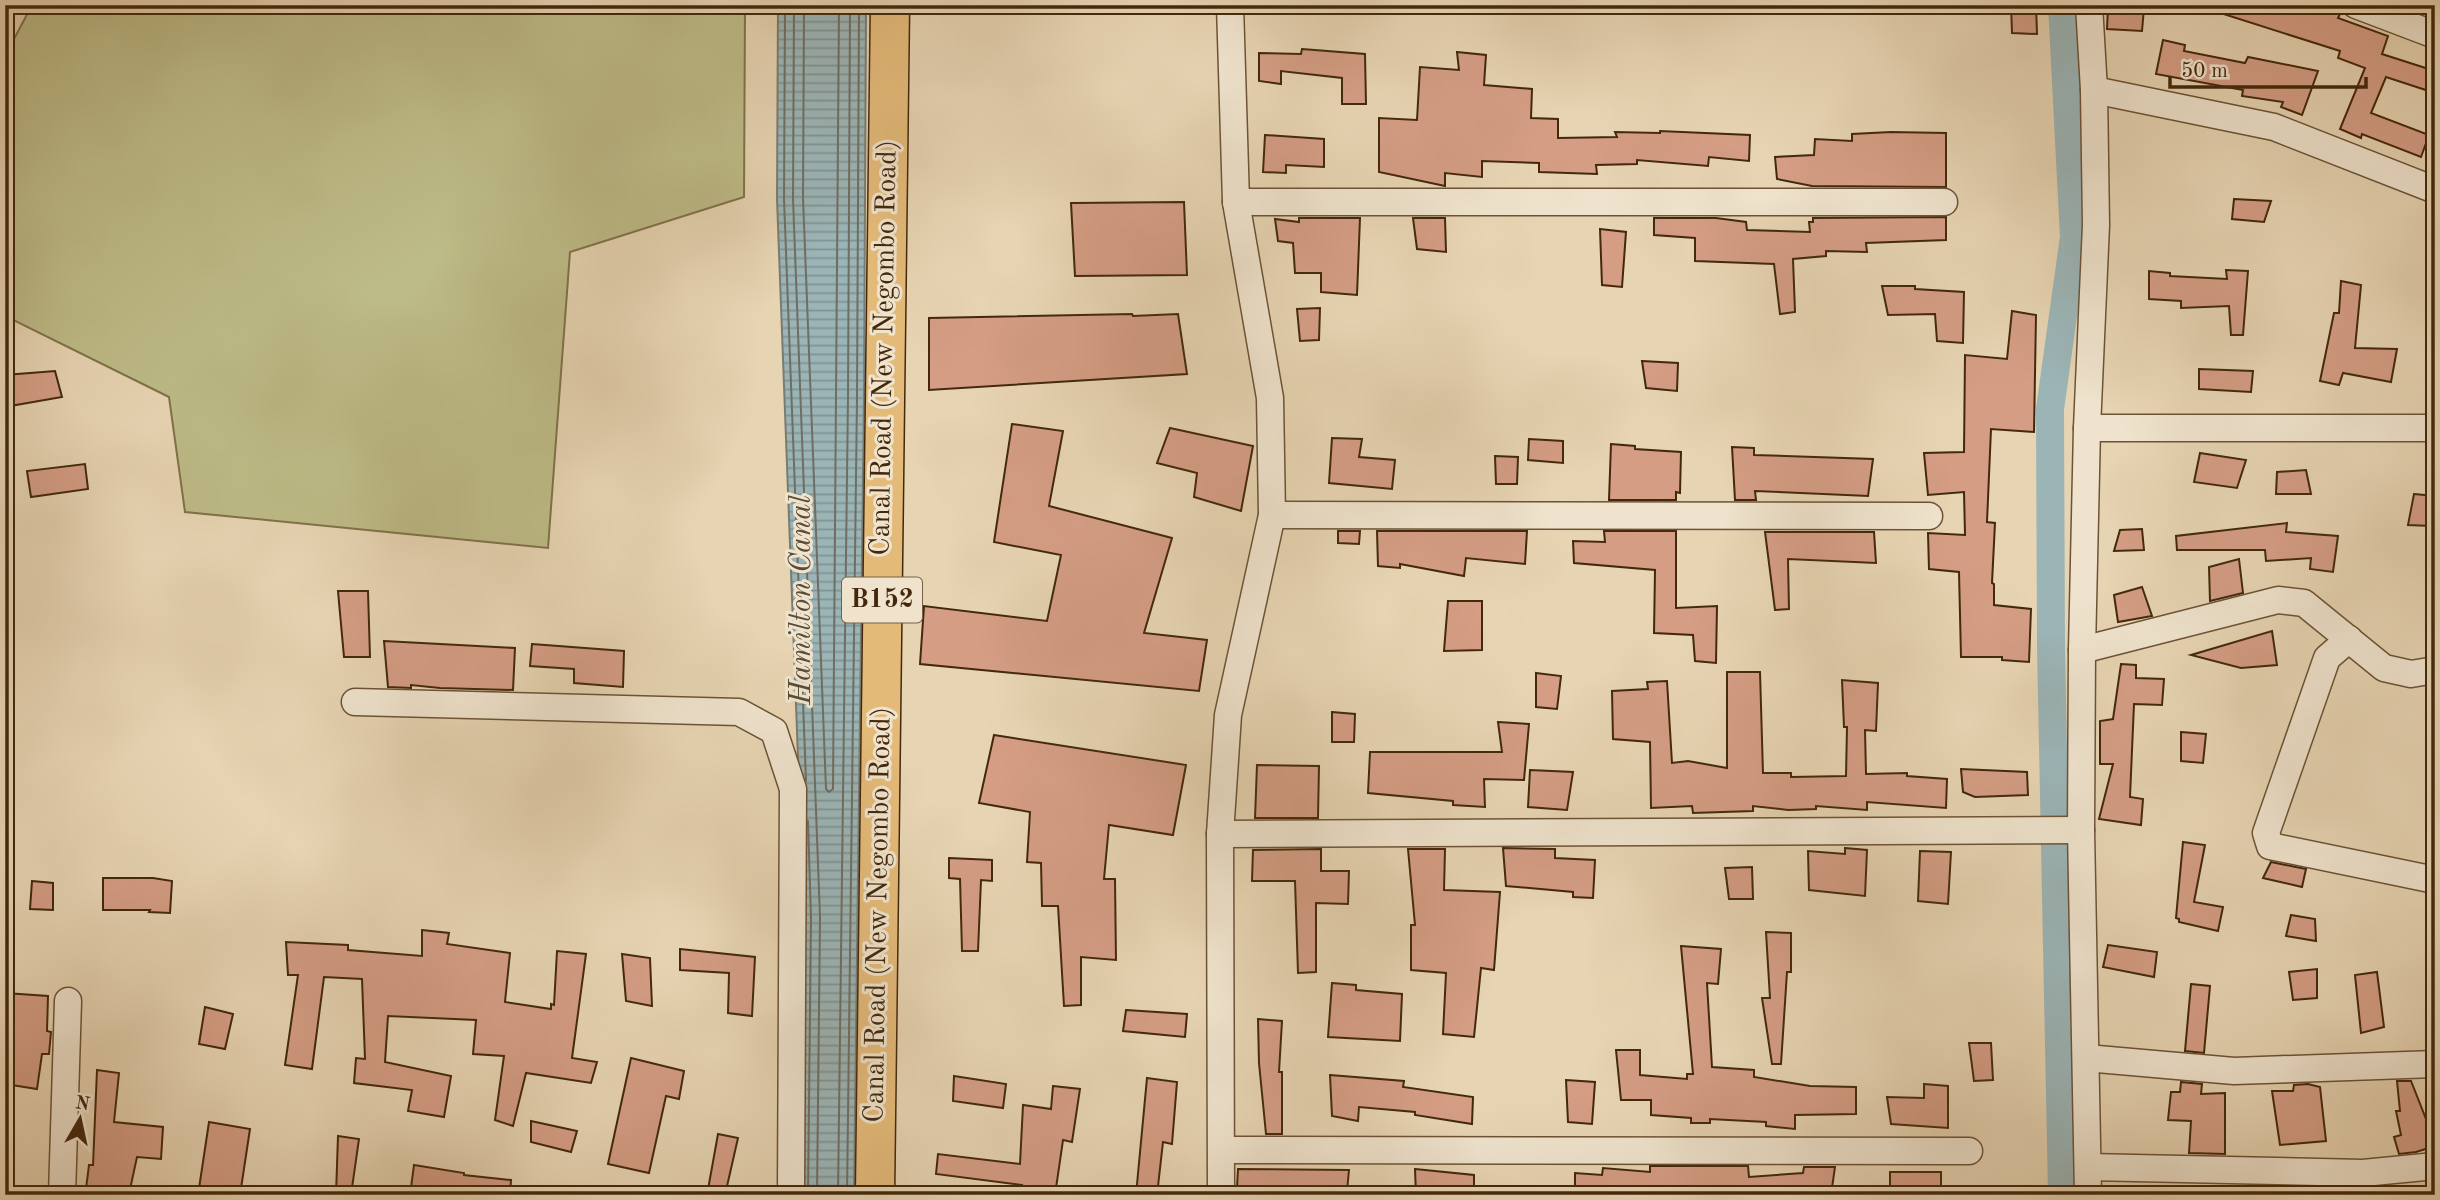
<svg xmlns="http://www.w3.org/2000/svg" width="2440" height="1200" font-family="'Old Standard TT',serif">
<defs>
<pattern id="water-rules" width="6" height="5" patternUnits="userSpaceOnUse" patternTransform="scale(1.75)"><rect width="6" height="5" fill="#9bb5b7"/><path d="M0 2.5h6" fill="none" stroke="#809393"/></pattern>
</defs>
<rect width="100%" height="100%" fill="#e7d4b2"/>
<filter id="stains"><feTurbulence type="fractalNoise" baseFrequency=".00286" numOctaves="4"/><feColorMatrix values="0 0 0 0 .2 0 0 0 0 .09 0 0 0 0 .02 0 0 0 .5 -.17"/></filter>
<radialGradient id="worn" r=".72"><stop offset=".6" stop-color="#630" stop-opacity="0"/><stop offset="1" stop-color="#630" stop-opacity=".3"/></radialGradient>
<path fill="#bdbb87" stroke="#80724a" stroke-width="2" d="M32 5H745L744 197 570 252 548 548 185 512 169 397 5 316V56Z"/>
<path fill="url(#water-rules)" stroke="#787d73" stroke-width="2" d="M778 5H866L864 397 854 1195H801L804 917 777 199Z"/>
<g fill="none" stroke-linecap="round" stroke-linejoin="round">
<g stroke="#6f6e62" stroke-width="2">
<path d="M785 5 784 199 806 781"/>
<path d="M794 5 793 199 820 917 817 1195"/>
<path d="M804 5 803 198 826 789 829 792 833 789 839 5"/>
<path d="M808 821 811 918 808 1195"/>
<path d="M838 1195 848 397 850 5"/>
<path d="M847 1195 857 397 859 5"/>
</g>
<path stroke="#9bb5b7" stroke-width="28" d="M2062 5 2074 237 2050 409 2051 647 2062 1195"/>
</g>
<g fill="#d49d84" stroke="#43280d" stroke-width="2">
<path d="M2011 5H2036L2037 34 2012 33Z"/>
<path d="M2211 5H2320L2340 14 2338 18 2388 36 2382 54 2435 71V93L2386 77 2371 113 2429 135 2421 157 2362 134 2361 138 2340 129 2365 68 2338 58 2340 51 2211 10Z"/>
<path d="M2108 6 2144 8 2142 31 2107 29Z"/>
<path d="M2163 40 2185 45 2184 51 2245 63 2248 57 2318 71 2302 115 2281 107 2283 102 2242 96 2243 90 2156 74Z"/>
<path d="M1302 49 1365 54 1366 104H1342V78L1281 71V84L1259 81V53L1301 54Z"/>
<path d="M1457 52 1486 55 1484 85 1532 89 1531 118 1558 119V138L1617 137 1615 132 1660 133V131L1750 135 1749 161 1709 157 1708 166 1637 160V164L1596 165 1597 174 1539 172V163L1482 161V177L1445 173V186L1379 172V118L1417 120 1420 67 1459 70Z"/>
<path d="M1891 132 1946 133V187L1812 186 1777 179 1775 157 1814 155 1815 139 1852 141V134Z"/>
<path d="M1265 135 1324 139V167L1286 165V173L1263 172Z"/>
<path d="M2234 199 2271 201 2264 222 2232 219Z"/>
<path d="M1184 202 1187 275 1075 276 1071 203Z"/>
<path d="M1946 217V240L1866 243 1867 252 1826 251V256L1793 259 1795 312 1780 314 1774 264 1695 261V238L1654 235V218H1716L1746 222 1747 230 1810 232 1809 222H1813V218Z"/>
<path d="M1299 218H1360L1357 295 1321 292V273H1295L1293 243 1278 241 1275 219 1299 222Z"/>
<path d="M1413 218H1445L1446 252 1417 249Z"/>
<path d="M1600 229 1626 232 1622 287 1602 285Z"/>
<path d="M2226 270 2248 271 2243 335H2231L2229 306 2181 308V301L2149 299V271L2170 273V276L2227 279Z"/>
<path d="M2341 281 2361 285 2355 348 2397 349 2391 382 2343 373 2339 385 2320 381 2334 313H2339Z"/>
<path d="M1882 286H1915V289L1964 292 1963 343 1937 341 1935 314 1888 315Z"/>
<path d="M1320 308 1319 340 1300 341 1297 309Z"/>
<path d="M2012 311 2036 315 2034 432 1991 429 1987 522 1995 523 1992 583 1994 584V605L2031 609 2029 662 2002 660V657H1961L1959 572 1929 569 1928 533 1965 535 1964 492 1928 495 1924 453 1964 452 1965 355 2007 359Z"/>
<path d="M1132 314 1133 316 1178 314 1187 374 929 390V318Z"/>
<path d="M1642 361 1678 363 1677 391 1646 388Z"/>
<path d="M2199 369 2253 371 2251 392 2199 389Z"/>
<path d="M55 371 62 397 10 406 5 375Z"/>
<path d="M1012 424 1063 431 1049 506 1172 538 1144 633 1207 640 1199 691 920 664 924 606 1047 621 1061 555 994 542Z"/>
<path d="M1170 428 1253 446 1241 511 1194 497 1197 473 1157 463Z"/>
<path d="M1332 438 1362 439 1359 457 1395 460 1392 489 1329 483Z"/>
<path d="M1529 439 1563 441V463L1528 460Z"/>
<path d="M1611 444 1635 446V449L1681 452 1680 493 1676 492V500H1609Z"/>
<path d="M1732 447 1754 448V455L1873 459 1868 496 1755 491 1756 500H1735Z"/>
<path d="M2200 453 2246 460 2237 488 2194 482Z"/>
<path d="M1495 456 1518 457 1517 484H1496Z"/>
<path d="M85 464 88 489 31 497 27 471Z"/>
<path d="M2306 470 2311 494H2276L2277 472Z"/>
<path d="M2414 494 2435 496V512L2431 526 2408 525Z"/>
<path d="M2287 523 2286 532 2338 536 2333 572 2310 569 2311 558 2266 561 2265 550H2177L2176 536Z"/>
<path d="M2142 529 2144 550 2114 551 2120 530Z"/>
<path d="M1338 531H1360L1359 544 1338 543Z"/>
<path d="M1377 531H1527L1525 564 1466 558 1464 576 1400 564V568L1378 566Z"/>
<path d="M1604 531H1676V608L1717 606 1716 663 1695 661 1693 635 1654 633 1655 570 1574 563 1573 541 1605 542Z"/>
<path d="M1765 532H1874L1876 563 1788 559 1789 609 1775 610Z"/>
<path d="M2239 559 2243 593 2210 601 2209 567Z"/>
<path d="M2142 587 2152 616 2118 622 2114 595Z"/>
<path d="M338 591H368L370 657H344Z"/>
<path d="M1448 601H1482V650L1444 651Z"/>
<path d="M2272 631 2277 665 2241 668 2191 655Z"/>
<path d="M384 641 515 648 513 690 440 688 411 685V688L388 687Z"/>
<path d="M532 644 624 651 623 687 574 683V669L530 666Z"/>
<path d="M2121 664 2136 665V678L2164 679 2162 705 2134 704 2130 797 2143 799 2141 825 2099 819 2113 764H2100V721L2113 719Z"/>
<path d="M1727 672H1760L1763 773H1791V777L1846 776 1847 727H1844L1842 680 1878 683 1876 731 1865 730 1866 774 1907 773V776L1947 779 1946 808 1867 802V810L1816 806V809L1788 810 1753 806V811L1693 813 1692 806 1651 808 1650 742 1613 739 1612 691 1648 689 1647 682 1667 681 1672 763 1688 761 1727 768Z"/>
<path d="M1536 673 1561 676 1557 709 1536 707Z"/>
<path d="M1332 712 1355 714 1354 742H1332Z"/>
<path d="M1498 722 1529 724 1524 780 1484 779 1485 807 1453 805V801L1368 793 1370 752H1502Z"/>
<path d="M2181 732 2206 734 2203 763 2181 761Z"/>
<path d="M994 735 1186 765 1173 835 1109 825 1104 879H1115L1116 960 1081 957V1005L1064 1006 1058 906H1042L1041 863 1027 862 1030 812 979 803Z"/>
<path d="M1257 765 1319 766 1318 818H1255Z"/>
<path d="M1961 769 2027 772 2028 795 1975 797 1963 792Z"/>
<path d="M1530 770 1573 772 1567 810 1528 807Z"/>
<path d="M2183 842 2205 845 2194 902 2223 907 2218 931 2179 922V919L2176 918Z"/>
<path d="M1503 848 1555 849V858L1595 860 1593 898 1573 897V892L1506 886Z"/>
<path d="M1845 848 1867 850 1865 896 1809 890 1808 851 1845 854Z"/>
<path d="M1321 849V871H1349L1348 904 1316 903V972L1298 973 1295 881H1252L1253 850Z"/>
<path d="M1408 849H1445L1444 890 1500 892 1494 970 1481 968 1474 1037 1443 1034 1446 973 1411 970V925H1415Z"/>
<path d="M1920 851 1951 852 1948 904 1918 901Z"/>
<path d="M949 858 992 860V881L981 880 978 951H962L960 879 949 878Z"/>
<path d="M2271 862 2306 869 2302 887 2263 878Z"/>
<path d="M1752 867 1753 899H1729L1725 868Z"/>
<path d="M103 878H153L172 881 170 913 149 912 150 910H103Z"/>
<path d="M32 881 53 883V910L30 909Z"/>
<path d="M2291 915 2315 919 2316 941 2286 936Z"/>
<path d="M422 930 449 933 447 944 510 953 505 1002 551 1009V1004L554 1005 557 951 586 954 572 1058 597 1062 591 1083 526 1073 513 1126 495 1120 504 1056 473 1054 476 1020 388 1016 385 1062 451 1076 444 1117 408 1111 412 1090 354 1083 356 1058 365 1059 362 979 324 977 312 1069 285 1065 298 975H288L286 942 348 945V950L422 956Z"/>
<path d="M1766 932 1791 933V972H1787L1781 1064H1772L1762 998H1770Z"/>
<path d="M2108 945 2157 952 2154 977 2103 967Z"/>
<path d="M1681 946 1721 949 1718 984 1707 983 1712 1067 1754 1070V1077L1810 1086 1856 1087V1114L1795 1115V1129L1766 1126V1122L1710 1119V1123H1691V1118L1651 1115V1100H1621L1616 1050H1640V1075L1687 1079V1074H1693Z"/>
<path d="M680 949 755 957 752 1016 728 1013 729 973 680 970Z"/>
<path d="M622 954 650 958 652 1006 626 1001Z"/>
<path d="M2317 969V998L2293 1000 2289 972Z"/>
<path d="M2377 972 2384 1027 2361 1033 2355 975Z"/>
<path d="M1332 983 1356 985V990L1402 994 1400 1041 1328 1037Z"/>
<path d="M2191 984 2210 986 2204 1053 2185 1051Z"/>
<path d="M5 993 48 996 47 1031 51 1032 49 1054H42L37 1089 5 1084Z"/>
<path d="M205 1007 233 1014 225 1049 199 1044Z"/>
<path d="M1126 1010 1187 1014 1185 1037 1123 1031Z"/>
<path d="M1258 1019 1282 1021 1279 1072H1282V1134H1266L1259 1063Z"/>
<path d="M1969 1043H1991L1993 1080 1974 1081Z"/>
<path d="M631 1058 684 1071 679 1099 666 1096 649 1173 608 1164Z"/>
<path d="M97 1070 119 1073 114 1122 163 1127 161 1159 137 1157 129 1194 86 1189 89 1165H93Z"/>
<path d="M1330 1075 1404 1081 1403 1087 1473 1097 1472 1124 1415 1115V1112L1359 1107 1358 1121 1332 1116Z"/>
<path d="M954 1076 1006 1084 1003 1108 953 1101Z"/>
<path d="M1147 1078 1177 1082 1172 1144 1163 1142 1157 1195H1136Z"/>
<path d="M1566 1080 1595 1082 1592 1124 1568 1122Z"/>
<path d="M2397 1081H2411L2430 1129 2435 1128V1146L2416 1152 2399 1154 2394 1137 2401 1135 2396 1111H2400Z"/>
<path d="M2181 1082 2202 1084 2201 1094 2225 1093V1154L2189 1153 2191 1121 2168 1120 2171 1092H2180Z"/>
<path d="M1924 1084 1948 1086V1128L1891 1124 1887 1097 1924 1098Z"/>
<path d="M2308 1084 2320 1087 2326 1141 2280 1145 2272 1091H2293L2294 1085Z"/>
<path d="M1053 1086 1080 1089 1072 1142 1063 1140 1055 1195 1021 1189 1022 1185 936 1174 938 1154 1020 1164 1023 1105 1051 1109Z"/>
<path d="M531 1121 577 1131 571 1152 531 1142Z"/>
<path d="M209 1122 250 1129 240 1195H198Z"/>
<path d="M718 1134 738 1138 725 1195H707Z"/>
<path d="M338 1136 359 1139 351 1195H336Z"/>
<path d="M414 1165 464 1173V1175L511 1180 510 1195H410Z"/>
<path d="M1650 1166H1748L1749 1177 1803 1173 1804 1167H1835L1831 1195H1575V1173L1602 1175 1603 1168 1650 1172Z"/>
<path d="M1238 1169 1349 1170 1347 1191 1237 1188Z"/>
<path d="M1415 1169 1474 1175V1195H1416Z"/>
<rect x="1890" y="1172" width="51" height="23"/>
</g>
<g fill="none" stroke-linecap="round" stroke-linejoin="round">
<defs>
<g id="minor">
<path d="M2356 5 2435 35"/>
<path d="M2094 90 2274 127 2435 190"/>
<path d="M1236 202H1944"/>
<path d="M2087 428H2435"/>
<path d="M1272 515 1929 516"/>
<path d="M2349 639 2327 658 2266 833 2270 846 2435 880"/>
<path d="M2082 650 2278 600 2304 603 2384 668 2411 674 2435 670"/>
<path d="M355 702 739 712 774 731 793 789 791 1195"/>
<path d="M1220 834 2081 830"/>
<path d="M2086 1058 2234 1071 2435 1064"/>
<path d="M1222 1150 1969 1151"/>
<path d="M2088 1167 2363 1173 2435 1166"/>
<path d="M62 1195 68 1001"/>
<path d="M1221 1195 1220 834 1228 715 1272 515 1270 398 1236 202 1230 5"/>
<path d="M2088 1195 2081 830 2082 650 2087 428 2096 225 2094 90 2089 5"/>
</g>
<path id="primary" d="M875 1195 890 5"/>
</defs>
<use href="#minor" stroke="#6c5336" stroke-width="29"/>
<use href="#primary" stroke="#43280d" stroke-width="41"/>
<use href="#minor" stroke="#efe3cd" stroke-width="26"/>
<use href="#primary" stroke="#e4ba79" stroke-width="38"/>
</g>
<g text-anchor="middle" dominant-baseline="central" stroke-width="6" stroke-linejoin="round" paint-order="stroke">
<rect fill="#efe3cd" stroke="#776047" stroke-width="2" x="842" y="577.5" width="80" height="45" rx="5"/>
<g font-size="26" font-weight="bold" fill="#43280d">
<text x="882" y="600">B152</text>
</g>
<g font-size="28" fill="#43280d" stroke="#efe3cd">
<text transform="translate(885 348) rotate(-89)">Canal Road (New Negombo Road)</text>
<text transform="translate(879 915) rotate(-89)">Canal Road (New Negombo Road)</text>
</g>
<g font-size="30" font-style="italic" fill="#594b38" stroke="#efe3cd">
<text transform="translate(802 600) rotate(-90)">Hamilton Canal</text>
</g>
</g>
<rect width="2440" height="1200" fill="none" stroke="#e7d4b2" stroke-width="28"/>
<rect x="7" y="7" width="2426" height="1186" fill="none" stroke="#43280d" stroke-width="3.5"/>
<rect x="14" y="14" width="2412" height="1172" fill="none" stroke="#43280d" stroke-width="2"/>
<g transform="translate(80 1119) rotate(9)" stroke="#efe3cd" stroke-width="5" paint-order="stroke">
<path d="M0-5L12 26L0 18L-12 26Z" fill="#43280d"/>
<text y="-10" font-size="19" font-weight="bold" text-anchor="middle" fill="#43280d">N</text>
</g>
<path d="M2170 77v10h196v-10" fill="none" stroke="#43280d" stroke-width="3.5"/>
<text x="2181" y="77" font-size="21" fill="#43280d" stroke="#efe3cd" stroke-width="5" paint-order="stroke">50 m</text>
<rect width="100%" height="100%" filter="url(#stains)"/>
<rect width="100%" height="100%" fill="url(#worn)"/>
</svg>
